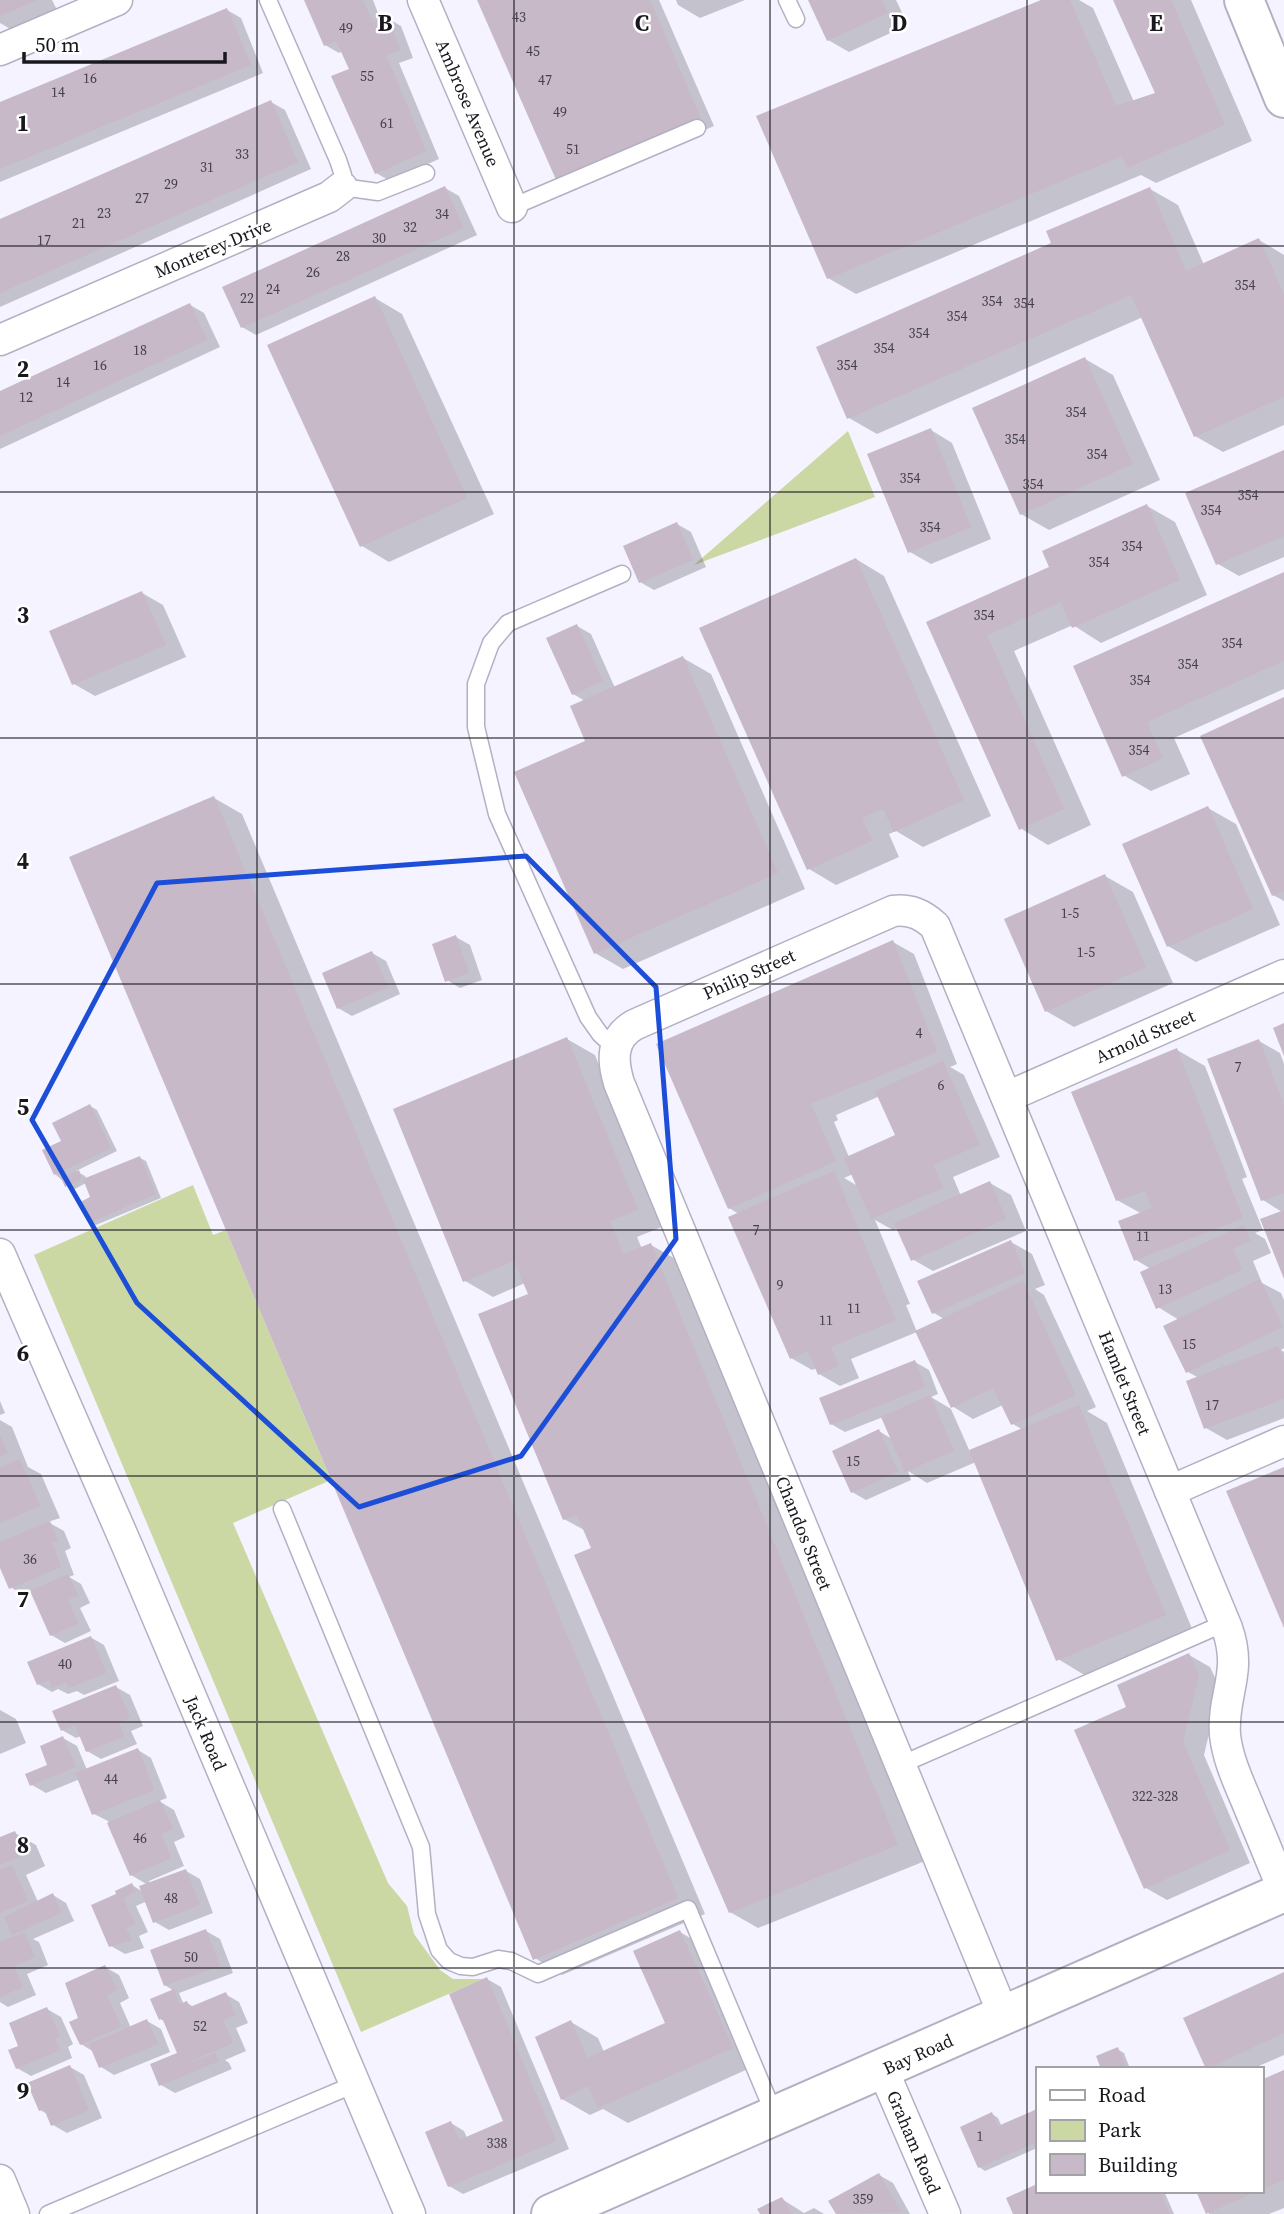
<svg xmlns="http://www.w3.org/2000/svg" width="1284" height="2214" font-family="'Source Serif 4',serif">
<rect width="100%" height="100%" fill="#f5f3ff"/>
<g fill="#cbd8a4">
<path d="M848 431 875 497 694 565Z"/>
<path d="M193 1185 213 1235 226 1230 331 1480 233 1523 388 1883 407 1906 414 1934 440 1970 453 1979H483L361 2032 34 1255Z"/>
</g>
<g fill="#0003" fill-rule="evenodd">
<path d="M0 0H52L58 12 14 31 0 23Z"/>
<path d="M306 0H373L381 21 387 18 401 26 413 58 399 63 439 159 390 181 376 173 351 70 342 51 339 53 325 45Z"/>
<path d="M478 0H659L714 126 572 188Z"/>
<path d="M676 0H745L700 18 678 5Z"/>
<path d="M810 0H896L908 25 849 52 828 40Z"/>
<path d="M1046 0H1079L1093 8 1134 102 1157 94 1115 0H1191L1252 141 1156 183 1141 175 856 294 828 278Z"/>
<path d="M227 10 241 18 263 73 0 182V104Z"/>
<path d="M271 102 285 110 311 169 0 307V221Z"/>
<path d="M445 188 459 196 477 235 256 335 242 327Z"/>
<path d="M1150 189 1178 205 1204 265 1259 240 1284 255V425L1223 452 1195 436 1143 317 877 434 849 418 1053 244Z"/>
<path d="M375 298 402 314 494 514 389 562 362 546Z"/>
<path d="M190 305 204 313 220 347 0 449V393Z"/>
<path d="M1085 359 1113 375 1160 480 1049 530 1021 514Z"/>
<path d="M931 430 952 443 991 539 931 564 910 552Z"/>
<path d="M1284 452V557L1239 576 1218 564Z"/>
<path d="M1147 506 1175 522 1207 595 1101 643 1073 625 1014 651 1091 825 1048 845 1020 828 929 622 1051 568Z"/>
<path d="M677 524 691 532 706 567 654 590 640 582Z"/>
<path d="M856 559 884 576 991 816 923 847 896 831 889 834 899 857 836 885 809 869Z"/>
<path d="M1284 574V689L1174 738 1190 774 1151 791 1123 775 1075 667Z"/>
<path d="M142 593 163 605 186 657 95 696 74 684Z"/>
<path d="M577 626 591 634 615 688 683 658 711 674 805 889 623 969 595 953 585 701 573 694Z"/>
<path d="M1284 699V901L1273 895Z"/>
<path d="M214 798 242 814 705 1914 562 1975 535 1958Z"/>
<path d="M1208 808 1236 824 1280 925 1196 962 1168 946Z"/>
<path d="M1105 876 1133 892 1173 983 1074 1027 1046 1011Z"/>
<path d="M456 937 470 945 482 980 460 988 447 980Z"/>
<path d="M893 942 914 954 957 1064 950 1067 964 1075 1000 1157 953 1177 961 1196 990 1183 1011 1195 1026 1231 933 1271 912 1259 898 1228 893 1230 875 1220 910 1304 906 1305 917 1332 851 1359 859 1378 840 1386 819 1374 817 1368 812 1370 791 1358 739 1214 729 1208ZM880 1096 897 1136 849 1157 834 1122 838 1120 836 1115ZM853 1174 858 1186 844 1178Z"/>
<path d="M372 953 386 961 400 994 352 1016 338 1008Z"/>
<path d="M567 1039 595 1055 664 1226 637 1237 642 1249 651 1245 679 1261 925 1861 758 1928 730 1912 586 1531 564 1519 530 1295 525 1283 493 1297 465 1281Z"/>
<path d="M1259 1041 1280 1053 1284 1064V1275L1282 1212 1263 1200Z"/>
<path d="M1177 1050 1205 1066 1247 1177 1242 1179 1263 1230 1255 1233 1265 1239 1271 1253 1253 1261 1262 1283 1281 1293 1284 1300V1348L1281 1350 1284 1352V1418L1227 1440 1206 1428 1199 1378 1188 1372 1179 1320 1158 1307 1151 1269 1136 1260 1142 1214 1117 1200Z"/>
<path d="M90 1106 97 1110 117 1151 76 1171 85 1176 87 1180 140 1158 146 1161 161 1198 96 1225 90 1222 93 1198 86 1183 73 1190 55 1174 63 1142Z"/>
<path d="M1011 1242 1032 1254 1045 1285 1035 1289 1044 1295 1096 1407 1087 1411 1107 1423 1193 1631 1086 1676 1058 1659 976 1462 927 1483 908 1471 911 1480 866 1500 852 1492 879 1431 892 1439 883 1417 845 1432 831 1424 915 1362 929 1370 938 1394 931 1397 951 1409 970 1452 1023 1430 1013 1424 1003 1405 973 1419 952 1406 944 1319 934 1313Z"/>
<path d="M0 1401 5 1413 0 1415Z"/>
<path d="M0 1420 12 1427 28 1467 41 1474 60 1518 48 1522 64 1531 71 1548 65 1551 74 1575 69 1577 81 1584 90 1603 80 1608 91 1631 65 1643 51 1635 32 1592 24 1595 10 1587 0 1563Z"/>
<path d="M90 1637 104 1645 119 1681 84 1695 77 1691 68 1694 58 1689 52 1692 38 1684Z"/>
<path d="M1189 1655 1210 1667 1220 1688 1204 1755 1250 1863 1167 1900 1146 1888 1128 1708Z"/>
<path d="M116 1687 130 1695 143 1726 131 1731 137 1744 101 1759 87 1751 81 1736 76 1738 62 1730Z"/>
<path d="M0 1710 16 1719 26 1743 0 1754Z"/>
<path d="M63 1738 77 1746 87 1770 138 1750 151 1758 167 1798 159 1801 174 1810 185 1837 174 1842 184 1866 149 1881 150 1884 186 1871 200 1879 213 1913 169 1930 155 1922 145 1902 136 1906 148 1932 139 1936 144 1948 125 1954 111 1946 119 1895 132 1885 143 1892 148 1885 131 1875 108 1821 94 1814 80 1779 46 1793 32 1785 50 1766Z"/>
<path d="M15 1833 36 1845 45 1866 26 1875 38 1902 53 1895 66 1903 74 1921 33 1939 39 1942 48 1965 27 1974 36 1995 8 2007 0 2002V1837L1 1839Z"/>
<path d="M206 1931 220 1939 233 1973 179 1993 184 2005 187 2003 194 2007 225 1994 239 2002 248 2023 236 2028 246 2051 225 2060 229 2063 232 2069 175 2093 161 2085 180 2054 166 2022 160 2019 174 1991 165 1985Z"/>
<path d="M680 1932 707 1948 759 2064 628 2123 603 2109 590 2115 562 2099 571 2022 598 2038 604 2052 667 2024Z"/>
<path d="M105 1967 119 1975 129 1998 120 2003 131 2028 147 2021 161 2029 170 2052 114 2075 101 2067 94 2052 81 2044 80 2019Z"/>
<path d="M1284 1974V2055L1252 2069 1208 2067Z"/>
<path d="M487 1979 501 1987 569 2149 463 2194 449 2186 451 2123 464 2131 467 2138 505 2122Z"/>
<path d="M47 2009 61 2017 73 2044 68 2047 72 2058 31 2076 17 2068 21 2047Z"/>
<path d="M1117 2049 1124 2053 1130 2069H1103Z"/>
<path d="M70 2067 84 2075 102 2118 67 2133 53 2125 49 2115 40 2110Z"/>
<path d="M1284 2072V2208L1269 2214H1209L1198 2191H1261V2081Z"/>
<path d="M1037 2111V2148L985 2171 979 2167 992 2114 998 2118 1002 2127Z"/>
<path d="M879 2175 893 2183 910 2214H838L831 2202Z"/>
<path d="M1037 2186V2191H1164L1174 2214H1015L1008 2199Z"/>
<path d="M782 2199 804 2213 814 2208 824 2214H762Z"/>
</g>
<g fill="#c7b9c7">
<path d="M0 0H38L0 16Z"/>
<path d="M304 0H363L373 23 387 16 400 50 386 55 426 151 375 174 331 76 349 69 336 41 324 46Z"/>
<path d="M477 0H650L701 119 557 182Z"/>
<path d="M808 0H882L888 13 827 41Z"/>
<path d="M1041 0H1070L1116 106 1155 93 1113 0H1171L1225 125 1127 168 1122 156 827 279 756 116Z"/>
<path d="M227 8 251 65 0 169V102Z"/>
<path d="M271 100 298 162 0 293V219Z"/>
<path d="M445 186 464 228 241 328 222 287Z"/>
<path d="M1150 187 1186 271 1259 238 1284 295V397L1194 437 1131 295 847 419 816 347 1051 243 1046 231Z"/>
<path d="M375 296 467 498 360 547 267 345Z"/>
<path d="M190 303 207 340 0 436V391Z"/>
<path d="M1085 357 1133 464 1020 515 972 408Z"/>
<path d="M931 428 971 527 908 553 867 454Z"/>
<path d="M1284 450V536L1216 565 1185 493Z"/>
<path d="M1147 504 1180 580 1072 628 1061 602 987 635 1064 809 1019 830 926 622 1049 567 1042 551Z"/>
<path d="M677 522 693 560 639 583 623 546Z"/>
<path d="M856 558 964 800 894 832 883 809 862 818 872 841 807 870 699 628Z"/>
<path d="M1284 572V661L1147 722 1163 758 1122 777 1073 666Z"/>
<path d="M142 591 166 645 72 685 49 631Z"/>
<path d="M577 624 603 681 572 695 546 638Z"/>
<path d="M683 656 778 873 594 954 514 772 585 741 570 706Z"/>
<path d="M1284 697V891L1272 896 1200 736Z"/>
<path d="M214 796 678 1898 533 1960 69 857Z"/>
<path d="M1208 806 1253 909 1167 947 1122 844Z"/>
<path d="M1105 874 1146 967 1045 1012 1004 919Z"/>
<path d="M456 935 469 973 445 982 432 944Z"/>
<path d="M893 940 937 1052 811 1104 836 1161 728 1209 656 1044Z"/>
<path d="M372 951 388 987 337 1009 322 973Z"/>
<path d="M1284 1023V1056L1273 1028Z"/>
<path d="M567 1037 638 1210 610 1221 623 1254 651 1243 898 1845 729 1913 574 1555 591 1548 577 1515 563 1520 478 1314 528 1294 514 1261 463 1282 393 1109Z"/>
<path d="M1259 1039 1284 1105V1193L1261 1201 1207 1059Z"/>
<path d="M1177 1048 1243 1218 1134 1261 1118 1221 1152 1208 1145 1191 1116 1201 1071 1092Z"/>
<path d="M943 1061 980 1145 933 1165 943 1188 871 1219 844 1158 895 1135 875 1091Z"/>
<path d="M90 1104 111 1148 54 1175 42 1150 61 1141 52 1123Z"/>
<path d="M140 1156 156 1194 89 1223 80 1202 90 1197 83 1179Z"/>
<path d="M79 1170 82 1179 65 1187 61 1178Z"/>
<path d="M834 1171 896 1320 831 1347 839 1366 818 1375 808 1351 790 1359 728 1217Z"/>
<path d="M990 1181 1006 1219 911 1261 894 1223Z"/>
<path d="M1284 1210V1279L1260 1219Z"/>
<path d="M1244 1225 1251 1241 1233 1249 1242 1270 1156 1309 1140 1272Z"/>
<path d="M1011 1240 1025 1273 932 1314 917 1281Z"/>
<path d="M1260 1279 1283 1327 1186 1373 1163 1326Z"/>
<path d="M1023 1281 1076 1395 1011 1425 993 1388 951 1408 915 1331Z"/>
<path d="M1278 1346 1284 1361V1399L1204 1429 1186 1381Z"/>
<path d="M915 1360 925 1387 830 1425 819 1398Z"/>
<path d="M930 1395 954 1451 905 1472 881 1417Z"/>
<path d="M1079 1405 1166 1615 1056 1661 969 1450Z"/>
<path d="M879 1429 898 1472 851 1493 832 1451Z"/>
<path d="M0 1435 8 1453 0 1456Z"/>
<path d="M20 1459 40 1506 0 1523V1468Z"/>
<path d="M1284 1467V1628L1226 1491Z"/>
<path d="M50 1521 58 1541 52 1543 61 1567 9 1589 0 1568V1542Z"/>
<path d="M68 1574 78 1595 68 1600 78 1624 50 1636 30 1591Z"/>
<path d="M91 1636 106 1673 69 1688 66 1682 52 1688 49 1680 37 1685 27 1662Z"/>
<path d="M1189 1653 1199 1675 1183 1742 1230 1850 1144 1889 1074 1730 1126 1707 1117 1685Z"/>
<path d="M116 1685 130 1718 119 1723 124 1736 86 1752 75 1725 61 1731 52 1711Z"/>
<path d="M63 1736 76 1767 30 1786 25 1774 47 1765 40 1746Z"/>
<path d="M138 1748 154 1790 92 1815 75 1773Z"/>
<path d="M160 1800 173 1829 161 1834 171 1858 130 1876 107 1823Z"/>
<path d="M15 1831 25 1854 0 1865V1837Z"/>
<path d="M12 1865 28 1901 0 1913V1870Z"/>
<path d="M186 1869 200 1905 153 1923 139 1886Z"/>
<path d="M132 1883 136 1892 123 1898 135 1924 126 1928 132 1940 109 1947 91 1905 116 1894 115 1891Z"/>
<path d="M53 1893 61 1913 12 1935 4 1917Z"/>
<path d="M206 1929 220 1966 164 1986 150 1950Z"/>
<path d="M680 1930 733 2048 598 2108 588 2086 561 2100 535 2037 571 2020 587 2058 665 2023 633 1951Z"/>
<path d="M25 1932 35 1957 14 1966 23 1987 0 1997V1942Z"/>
<path d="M105 1965 117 1990 107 1995 121 2027 80 2045 69 2022 78 2018 65 1983Z"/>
<path d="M1284 1972V2033L1206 2069 1183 2018Z"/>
<path d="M487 1977 556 2141 448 2187 425 2132 451 2121 459 2140 503 2121 449 1994Z"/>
<path d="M174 1989 180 2004 187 2001 190 2007 226 1992 235 2015 223 2020 233 2043 194 2060 190 2055 193 2062 215 2053 219 2061 159 2086 150 2064 177 2053 162 2018 159 2020 150 1999Z"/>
<path d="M47 2007 60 2036 55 2039 60 2050 16 2069 8 2050 18 2046 9 2023Z"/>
<path d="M147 2019 158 2044 99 2068 89 2044Z"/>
<path d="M1118 2047 1126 2069H1101L1096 2056Z"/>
<path d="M70 2065 89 2110 51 2126 44 2109 39 2111 27 2083Z"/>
<path d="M1284 2070V2180L1261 2190V2080Z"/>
<path d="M1037 2109V2142L978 2168 960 2127 992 2112 998 2126Z"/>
<path d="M879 2173 901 2212 836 2214 828 2201Z"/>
<path d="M1037 2184V2191H1160L1170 2214H1013L1006 2198Z"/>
<path d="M1196 2191H1258L1206 2214Z"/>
<path d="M782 2197 792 2214H760L757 2209Z"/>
</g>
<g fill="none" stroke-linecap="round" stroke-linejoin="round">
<defs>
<g id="lane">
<path d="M268 0 338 160 343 175 342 187 378 192 426 173"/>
<path d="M787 0 796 19"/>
<path d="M512 207 697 128"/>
<path d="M615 1048 600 1034 588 1017 497 814 476 727V684L491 643 508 623 622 574"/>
<path d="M282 1509 421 1847 427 1914 439 1950 449 1961 461 1966 473 1967 498 1959 511 1961 538 1974 688 1909 775 2116"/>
<path d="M900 1765 1225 1623"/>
<path d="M48 2214 355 2084"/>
</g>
<g id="street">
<path d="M423 0 512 207"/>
<path d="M0 50 117 0"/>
<path d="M0 340 329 197 342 187"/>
<path d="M1007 1097 1284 975"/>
<path d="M0 1254 128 1548 410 2214"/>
<path d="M1170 1491 1284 1441"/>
<path d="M1004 2016 619 1083C612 1060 611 1039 634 1025L893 911C910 909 922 914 935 926L1227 1628C1243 1673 1222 1694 1225 1735 1228 1762 1241 1787 1251 1812 1262 1838 1273 1865 1284 1892"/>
<path d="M883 2070 945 2214"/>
<path d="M0 2180 14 2214"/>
</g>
<g id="secondary">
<path d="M1244 0 1284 98"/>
<path d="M551 2214 1284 1892"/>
</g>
</defs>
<use href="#lane" stroke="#b3b0c2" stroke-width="19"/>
<use href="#street" stroke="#b3b0c2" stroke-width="33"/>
<use href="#secondary" stroke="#b3b0c2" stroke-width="42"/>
<use href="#lane" stroke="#fff" stroke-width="16"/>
<use href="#street" stroke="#fff" stroke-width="30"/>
<use href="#secondary" stroke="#fff" stroke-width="38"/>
</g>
<path fill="none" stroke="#1d4ed8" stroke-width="5" stroke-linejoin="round" d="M526 856 656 987 676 1239 521 1456 359 1507 137 1303 32 1120 157 883Z"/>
<path fill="none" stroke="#19181e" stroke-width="2" stroke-opacity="0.55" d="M257 0V2214M514 0V2214M770 0V2214M1027 0V2214M0 246H1284M0 492H1284M0 738H1284M0 984H1284M0 1230H1284M0 1476H1284M0 1722H1284M0 1968H1284"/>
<g text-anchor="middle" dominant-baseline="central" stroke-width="5" stroke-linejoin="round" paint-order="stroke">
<g font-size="14" fill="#444048">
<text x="519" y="17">43</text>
<text x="346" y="28">49</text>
<text x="533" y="51">45</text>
<text x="367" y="76">55</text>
<text x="90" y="78">16</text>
<text x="545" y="80">47</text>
<text x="58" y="92">14</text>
<text x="560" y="112">49</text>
<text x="387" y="123">61</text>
<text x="573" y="149">51</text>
<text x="242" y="154">33</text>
<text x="207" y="167">31</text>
<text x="171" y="184">29</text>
<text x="142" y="198">27</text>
<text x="104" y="213">23</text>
<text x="442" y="214">34</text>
<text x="79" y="223">21</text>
<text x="410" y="227">32</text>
<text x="379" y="238">30</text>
<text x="44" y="240">17</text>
<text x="343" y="256">28</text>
<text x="313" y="272">26</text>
<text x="1245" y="285">354</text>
<text x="273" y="289">24</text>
<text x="247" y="298">22</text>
<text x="992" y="301">354</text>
<text x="1024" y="303">354</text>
<text x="957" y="316">354</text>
<text x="919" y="333">354</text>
<text x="884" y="348">354</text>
<text x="140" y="350">18</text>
<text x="100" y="365">16</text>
<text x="847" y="365">354</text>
<text x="63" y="382">14</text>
<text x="26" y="397">12</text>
<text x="1076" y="412">354</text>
<text x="1015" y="439">354</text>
<text x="1097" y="454">354</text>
<text x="910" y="478">354</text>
<text x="1033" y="484">354</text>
<text x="1248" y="495">354</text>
<text x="1211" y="510">354</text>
<text x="930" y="527">354</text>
<text x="1132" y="546">354</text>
<text x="1099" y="562">354</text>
<text x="984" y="615">354</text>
<text x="1232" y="643">354</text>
<text x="1188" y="664">354</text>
<text x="1140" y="680">354</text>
<text x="1139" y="750">354</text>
<text x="1070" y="913">1-5</text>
<text x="1086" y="952">1-5</text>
<text x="919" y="1033">4</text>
<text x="1238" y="1067">7</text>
<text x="941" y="1085">6</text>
<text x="756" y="1230">7</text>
<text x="1143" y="1236">11</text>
<text x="780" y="1285">9</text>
<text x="1165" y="1289">13</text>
<text x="854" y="1308">11</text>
<text x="826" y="1320">11</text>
<text x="1189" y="1344">15</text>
<text x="1212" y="1405">17</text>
<text x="853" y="1461">15</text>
<text x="30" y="1559">36</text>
<text x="65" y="1664">40</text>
<text x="111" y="1779">44</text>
<text x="1155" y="1796">322-328</text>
<text x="140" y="1838">46</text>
<text x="171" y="1898">48</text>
<text x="191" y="1957">50</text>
<text x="200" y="2026">52</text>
<text x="980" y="2136">1</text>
<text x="497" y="2143">338</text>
<text x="863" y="2199">359</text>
</g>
<g font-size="18" fill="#19181e" stroke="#fff">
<text transform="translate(468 103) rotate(67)">Ambrose Avenue</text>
<text transform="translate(213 248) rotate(-23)">Monterey Drive</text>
<text transform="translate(749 974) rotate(-24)">Philip Street</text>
<text transform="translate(1145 1036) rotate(-24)">Arnold Street</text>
<text transform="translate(1125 1383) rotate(68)">Hamlet Street</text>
<text transform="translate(804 1533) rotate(68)">Chandos Street</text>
<text transform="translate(206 1733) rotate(67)">Jack Road</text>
<text transform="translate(918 2054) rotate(-24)">Bay Road</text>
<text transform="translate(914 2142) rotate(67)">Graham Road</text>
</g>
</g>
<g font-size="23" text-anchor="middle" font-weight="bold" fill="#19181e" stroke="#fff" stroke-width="5" stroke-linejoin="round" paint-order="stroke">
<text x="385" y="31">B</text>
<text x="642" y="31">C</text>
<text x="899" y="31">D</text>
<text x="1156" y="31">E</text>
<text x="23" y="131">1</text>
<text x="23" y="377">2</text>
<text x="23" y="623">3</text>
<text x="23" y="869">4</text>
<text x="23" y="1115">5</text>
<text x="23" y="1361">6</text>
<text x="23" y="1607">7</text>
<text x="23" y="1853">8</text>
<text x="23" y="2099">9</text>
</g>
<rect x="1036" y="2067" width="228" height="126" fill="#ffffff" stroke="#a3a3a5" stroke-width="2"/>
<rect x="1050" y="2090" width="35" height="10" fill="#ffffff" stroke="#a3a3a5" stroke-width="2"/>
<text x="1098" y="2102" font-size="21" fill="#19181e">Road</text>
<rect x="1050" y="2120" width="35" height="21" fill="#cbd8a4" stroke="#a3a3a5" stroke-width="2"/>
<text x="1098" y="2137" font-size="21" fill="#19181e">Park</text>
<rect x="1050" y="2154" width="35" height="21" fill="#c7b9c7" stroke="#a3a3a5" stroke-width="2"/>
<text x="1098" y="2172" font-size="21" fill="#19181e">Building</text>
<path d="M24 52v10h201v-10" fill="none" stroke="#19181e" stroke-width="3.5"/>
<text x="35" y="52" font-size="21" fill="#19181e" stroke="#ffffff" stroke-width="5" paint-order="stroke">50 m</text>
</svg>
